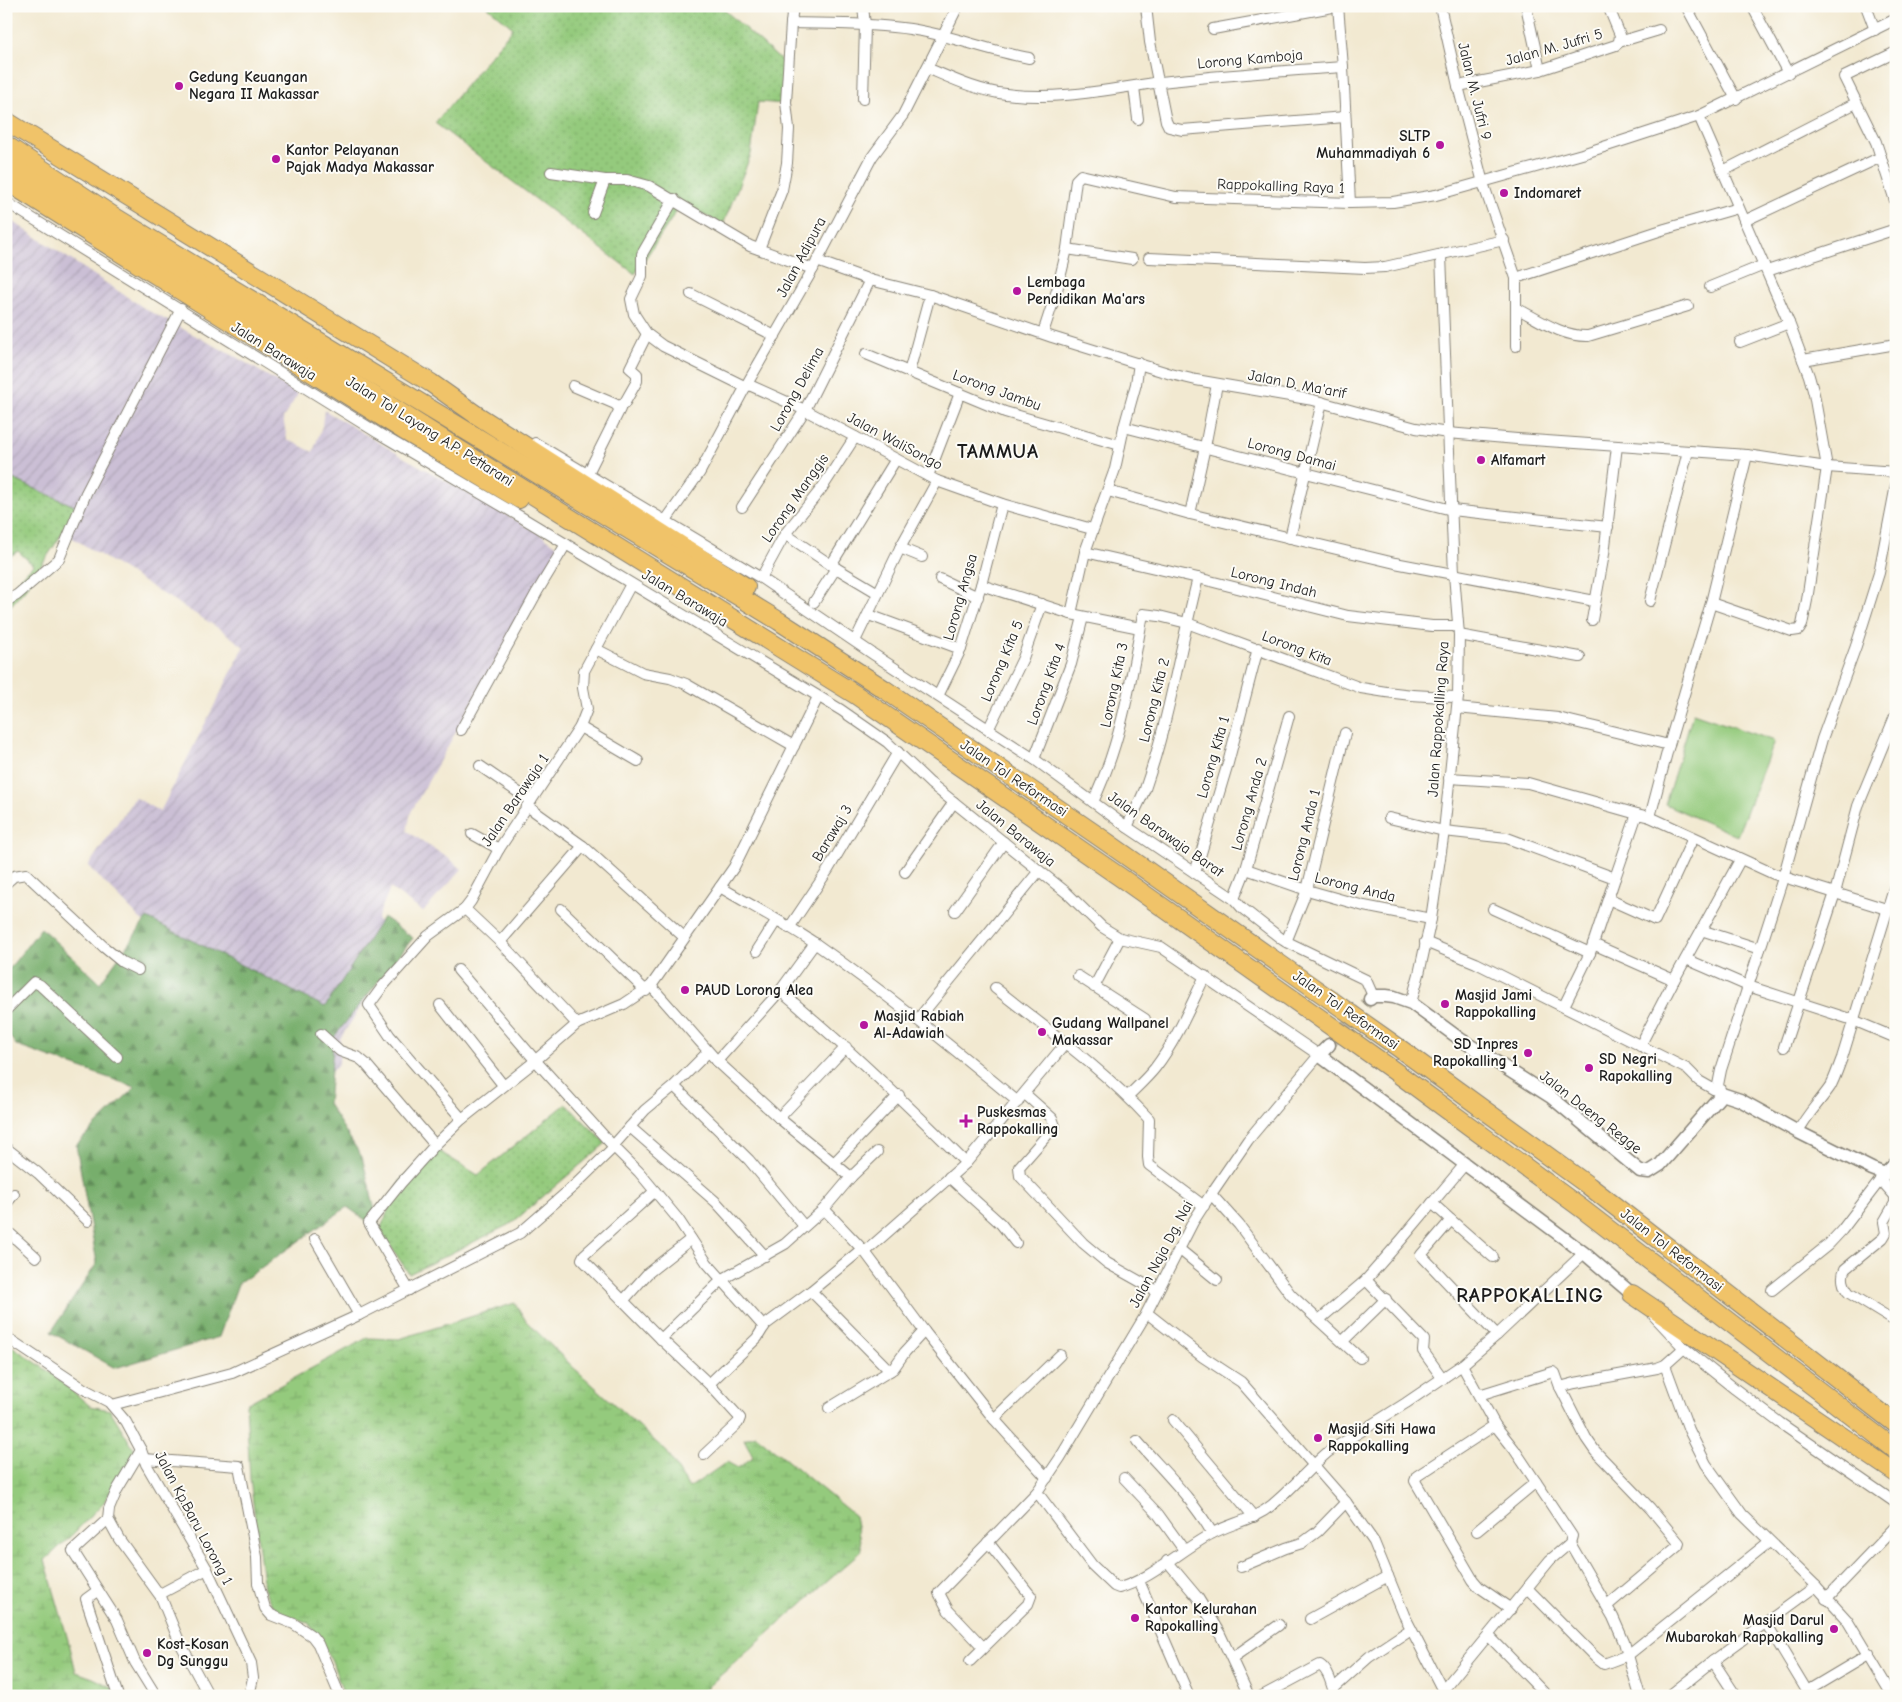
<svg xmlns="http://www.w3.org/2000/svg" width="1902" height="1702" font-family="'Comic Neue',sans-serif">
<defs>
<pattern id="industrial-furrows" width="10" height="10" patternUnits="userSpaceOnUse" patternTransform="scale(1.25)"><rect width="10" height="10" fill="#cbbfd5"/><path d="M-1 1l2-2M0 10L10 0M9 11l2-2" fill="none" stroke="#aea4b6"/></pattern>
<pattern id="grass-dots" width="8" height="8" patternUnits="userSpaceOnUse" patternTransform="scale(1.25)"><rect width="8" height="8" fill="#94ca7d"/><path d="M2 2h.1M6 6h.1" fill="none" stroke="#7fad6b" stroke-width="1.8" stroke-linecap="round"/></pattern>
<pattern id="forest-firs" width="22" height="20" patternUnits="userSpaceOnUse" patternTransform="scale(1.25)"><rect width="22" height="20" fill="#77ae6c"/><path d="M5 1l3.5 6h-7zM16 11l3.5 6h-7z" fill="#618d58"/></pattern>
<pattern id="wetland-marsh" width="20" height="14" patternUnits="userSpaceOnUse" patternTransform="scale(1.25)"><rect width="20" height="14" fill="#94ca7d"/><path d="M1 5h8M5 5V1M11 12h8M15 12V8" fill="none" stroke="#7fad6b"/></pattern>
</defs>
<rect width="100%" height="100%" fill="#fdfcf7"/>
<filter id="ink" filterUnits="userSpaceOnUse"><feTurbulence type="fractalNoise" baseFrequency=".02" numOctaves="2"/><feDisplacementMap in="SourceGraphic" scale="10" xChannelSelector="R" yChannelSelector="G"/><feConvolveMatrix kernelMatrix="1 2 1 2 8 2 1 2 1" color-interpolation-filters="sRGB"/></filter>
<filter id="wash" filterUnits="userSpaceOnUse"><feTurbulence type="fractalNoise" baseFrequency=".0096" numOctaves="4" result="noise"/><feDisplacementMap in="SourceGraphic" scale="20" xChannelSelector="R" yChannelSelector="G"/><feGaussianBlur stdDeviation="1.12" result="paint"/><feColorMatrix in="noise" values="0 0 0 0 0 0 0 0 0 0 0 0 0 0 0 0 0 1.4 0 .05"/><feComposite in="paint" operator="in"/></filter>
<g filter="url(#wash)">
<rect width="100%" height="100%" fill="#f2e9d1"/>
<path fill="url(#industrial-furrows)" d="M6 217 147 310 236 357 298 394 283 418 287 439 313 452 322 426 324 410 405 458 539 533 559 547 411 812 407 831 451 860 462 869 423 912 390 888 377 919 398 949 340 1039 339 1063 278 1132 163 942 88 866 135 797 160 812 244 647 223 631 63 532 72 505 6 476Z"/>
<g fill="url(#grass-dots)" stroke="#58734c">
<path d="M487 6H720L786 65 787 104 758 102 751 154 723 225 682 203 635 274 435 123 513 28Z"/>
<path d="M6 476 79 508 27 587 6 611V594L33 565 18 551 6 559Z"/>
<path d="M566 1104 606 1143 512 1223 409 1274 380 1230 401 1179 437 1150 478 1175Z"/>
</g>
<path fill="url(#forest-firs)" stroke="#4a6544" d="M383 917 413 938 334 1037 328 1104 362 1157 380 1230 347 1207 238 1284 219 1337 115 1368 51 1332 97 1263 76 1145 135 1087 17 1046 6 1032V973L41 928 100 983 147 918 325 1007Z"/>
<g fill="url(#wetland-marsh)" stroke="#58734c">
<path d="M515 1303 526 1321 574 1368 667 1452 689 1488 727 1462 738 1468 753 1457 744 1439 756 1435 855 1516 862 1551 697 1696H344L332 1661 309 1623 284 1614 271 1604 264 1589 250 1479 246 1404 367 1338 399 1339Z"/>
<path d="M6 1342 51 1373 90 1406 110 1410 137 1454 104 1502 72 1535 45 1560 70 1647 76 1672 93 1678 112 1687 114 1696H6Z"/>
</g>
<path fill="#94ca7d" stroke="#58734c" d="M1693 713 1774 741 1737 836 1665 804Z"/>
</g>
<g filter="url(#ink)">
<g fill="none" stroke-linecap="round" stroke-linejoin="round">
<path stroke="#c7c0ad" stroke-width="12" stroke-dasharray="12 6" stroke-linecap="butt" d="M1329 1045 1370 999"/>
<defs>
<g id="minor">
<path d="M793 6 791 23C830 24 871 23 910 29 951 35 989 51 1029 58"/>
<path d="M863 6 865 25 863 99"/>
<path d="M1146 6 1150 42 1166 121 1169 127 1182 130 1345 117"/>
<path d="M1338 6 1343 67 1350 203"/>
<path d="M1440 6 1458 86 1483 183 1516 278 1665 229 1738 208"/>
<path d="M1526 6 1540 70"/>
<path d="M1686 6 1736 99"/>
<path d="M1752 6 1788 73"/>
<path d="M1866 6 1875 30"/>
<path d="M1213 29 1338 6"/>
<path d="M1619 42 1659 30"/>
<path d="M1896 52 1844 77 1876 142 1896 204"/>
<path d="M927 68C953 79 978 91 1006 94 1058 101 1110 89 1161 82 1222 75 1282 71 1343 67"/>
<path d="M1458 86 1540 70 1616 45 1619 42 1620 35 1608 6"/>
<path d="M1134 87 1138 119"/>
<path d="M1699 116 1789 323 1809 376 1814 394 1827 467 1807 600 1802 625 1799 630 1792 631 1711 603"/>
<path d="M1723 171 1856 103"/>
<path d="M551 172 605 180H627L649 186 750 246 813 269"/>
<path d="M674 199 642 254V276L631 299 634 314 647 334 663 346 746 387"/>
<path d="M6 202 378 433 521 517 841 710 887 742 930 783 1067 893 1102 927 1120 938 1161 947 1319 1055 1248 1140 1211 1194 1193 1222 1145 1316 1060 1458 1037 1492 939 1593 948 1610 983 1647"/>
<path d="M593 213 605 180"/>
<path d="M1744 221 1881 157"/>
<path d="M759 249 782 190 787 163 789 129 786 102 791 23"/>
<path d="M1067 249 1132 259"/>
<path d="M1149 258 1365 268 1385 267 1504 240"/>
<path d="M817 261 870 280 930 295 1052 337 1171 374 1196 380 1313 400 1416 428 1448 433 1517 439 1747 455 1827 467 1896 472"/>
<path d="M1767 271 1896 229"/>
<path d="M1710 287 1764 265"/>
<path d="M691 294 775 336"/>
<path d="M1516 308C1538 319 1562 337 1588 336L1688 306"/>
<path d="M1043 333 1057 290 1067 249 1076 180 1081 175 1176 197 1350 203 1393 202 1436 195 1582 154 1699 116 1896 19"/>
<path d="M1740 342 1789 323"/>
<path d="M1516 346V278"/>
<path d="M866 354 1005 412 1120 445"/>
<path d="M1803 360 1896 344"/>
<path d="M909 372 930 295"/>
<path d="M747 384 805 410 937 481 1002 504 1092 529"/>
<path d="M573 386 615 404 620 409 588 473"/>
<path d="M618 406 624 404 637 381V374L630 368 647 334"/>
<path d="M1124 427 1452 510 1608 527"/>
<path d="M535 443 761 578 873 654 1034 759 1127 827 1234 899 1242 908 1283 940 1366 980 1373 996"/>
<path d="M928 476 960 393"/>
<path d="M1108 491 1190 514 1395 563 1595 601"/>
<path d="M742 507 805 410 870 280"/>
<path d="M1190 514 1205 447 1217 384"/>
<path d="M666 520 700 472 747 384 813 269 872 157 903 115 958 6"/>
<path d="M785 534 831 565 878 593"/>
<path d="M1290 538 1322 402"/>
<path d="M900 548 922 557"/>
<path d="M1085 552 1198 578 1348 616 1432 626H1458"/>
<path d="M831 565 896 459"/>
<path d="M761 578 785 534 822 488 855 437"/>
<path d="M940 579 978 597"/>
<path d="M981 585 1071 614 1140 628"/>
<path d="M6 601 17 595 59 559 86 493 181 309"/>
<path d="M1650 601 1688 451"/>
<path d="M814 602 836 568"/>
<path d="M1071 614 1085 552 1115 469 1124 427 1136 384 1139 363"/>
<path d="M869 615 961 649"/>
<path d="M1592 620 1604 554 1617 446"/>
<path d="M1459 635 1580 657"/>
<path d="M855 641 900 548 937 481"/>
<path d="M596 649 643 673 670 678 686 684 794 746"/>
<path d="M938 696 961 649 981 585 1002 504"/>
<path d="M1457 708 1558 718 1669 745"/>
<path d="M1896 714 1858 806 1835 893 1896 912"/>
<path d="M580 727 638 761"/>
<path d="M461 730 537 592 566 544"/>
<path d="M988 730 1023 658 1042 604"/>
<path d="M1034 759 1071 664 1083 617"/>
<path d="M480 766 531 801"/>
<path d="M1449 778 1528 783 1637 814"/>
<path d="M1093 802C1122 741 1131 679 1143 614L1159 616 1187 623 1361 688C1394 694 1425 697 1458 697"/>
<path d="M527 806 583 846 684 937"/>
<path d="M1650 817 1669 745 1711 603 1747 455"/>
<path d="M1389 818 1444 831 1507 838 1615 878 1637 814 1650 817 1774 874 1835 893 1784 1047"/>
<path d="M1127 827C1133 814 1140 802 1145 789 1169 720 1180 648 1198 578"/>
<path d="M472 834 499 849"/>
<path d="M1246 869 1307 890 1364 906 1431 919"/>
<path d="M905 872 954 802"/>
<path d="M1195 873 1228 763 1258 648"/>
<path d="M6 883 14 876 26 874 105 948 122 962 138 970"/>
<path d="M720 887C752 906 785 923 816 944 886 993 952 1047 1018 1102"/>
<path d="M1234 899 1246 869 1289 716"/>
<path d="M1608 899 1655 920 1693 838"/>
<path d="M465 909 500 942 577 1024"/>
<path d="M561 909 646 991"/>
<path d="M1493 909 1590 953"/>
<path d="M955 911 1004 842"/>
<path d="M789 928 828 870 898 752"/>
<path d="M1701 930 1760 949"/>
<path d="M500 942 583 846"/>
<path d="M1286 942 1307 890 1345 733"/>
<path d="M1425 942 1476 963 1687 1069 1699 1081 1722 1094"/>
<path d="M1593 944 1674 980"/>
<path d="M757 951 776 921"/>
<path d="M1686 959 1748 986 1853 1020 1896 1038"/>
<path d="M458 970 535 1060 614 1147 639 1172 678 1219 707 1263 764 1327"/>
<path d="M1078 976 1145 1019"/>
<path d="M651 986 717 1061 779 1118 851 1177"/>
<path d="M1094 987 1120 938"/>
<path d="M995 988C1048 1030 1103 1069 1149 1119L1148 1157 1149 1165 1204 1206"/>
<path d="M780 991C845 1045 906 1103 966 1163"/>
<path d="M1411 1003 1419 974 1431 919 1444 831 1458 697 1459 635 1454 574 1441 256"/>
<path d="M440 1005 503 1085"/>
<path d="M1564 1006 1590 953 1615 878"/>
<path d="M6 1010 34 982 40 985 117 1057"/>
<path d="M918 1019 1039 871"/>
<path d="M321 1034 340 1051 359 1058 365 1063 435 1145"/>
<path d="M1640 1046 1674 980 1740 860"/>
<path d="M717 1061 780 991 815 943"/>
<path d="M674 1086 749 1160 804 1226"/>
<path d="M1025 1094 1052 1118 1055 1126 1019 1167 1020 1176 1083 1243 1107 1263 1157 1291"/>
<path d="M1722 1094 1718 1085 1721 1070 1783 878 1822 739 1856 646 1879 573 1896 485"/>
<path d="M1128 1096C1137 1087 1147 1078 1155 1068 1176 1041 1190 1007 1205 976"/>
<path d="M779 1118 846 1047"/>
<path d="M462 1119 390 1036 369 1005 383 986 428 936 465 909 471 901 499 849 580 727 587 709 583 688 584 671 631 584"/>
<path d="M630 1127 716 1202 765 1256"/>
<path d="M1798 1132C1806 1115 1819 1103 1830 1087 1835 1078 1838 1068 1842 1058L1896 882"/>
<path d="M613 1146 645 1110 674 1086 708 1052"/>
<path d="M6 1148 38 1173 88 1221"/>
<path d="M834 1163 899 1095"/>
<path d="M949 1177 1001 1224 1016 1243"/>
<path d="M1880 1179 1895 1196V1203L1884 1222 1886 1233 1883 1238 1845 1269C1841 1276 1843 1287 1849 1293L1893 1320"/>
<path d="M655 1191 584 1255 582 1259 661 1339 709 1384"/>
<path d="M1211 1194 1239 1225 1291 1295 1360 1358"/>
<path d="M1432 1203 1451 1220 1421 1255 1497 1335"/>
<path d="M6 1204 14 1194"/>
<path d="M824 1209 865 1252 924 1331 994 1419 1047 1478"/>
<path d="M1451 1220 1493 1257"/>
<path d="M6 1230 36 1257"/>
<path d="M315 1239 359 1315"/>
<path d="M1179 1249 1217 1280"/>
<path d="M865 1252 966 1163 1065 1044"/>
<path d="M1366 1280 1424 1340 1423 1351 1443 1379"/>
<path d="M409 1290 369 1223 401 1183 435 1145 462 1119 529 1066 577 1024 624 1004 651 986 734 867 818 697"/>
<path d="M1772 1290 1828 1245 1842 1230 1884 1175"/>
<path d="M811 1291 890 1371"/>
<path d="M623 1301 648 1273 691 1239"/>
<path d="M1147 1313 1203 1357 1241 1382 1346 1502 1374 1542 1404 1615 1443 1691 1448 1696"/>
<path d="M1654 1316 1684 1348 1735 1389 1780 1423 1896 1503"/>
<path d="M1319 1320 1366 1280 1402 1239 1465 1164"/>
<path d="M6 1337 84 1389 109 1402 126 1422 141 1450 146 1464 207 1569 251 1663 253 1678 249 1696"/>
<path d="M661 1339 723 1279 785 1244 824 1209 851 1177 877 1152"/>
<path d="M1343 1341 1386 1299"/>
<path d="M1665 1365 1689 1430 1706 1464 1742 1514 1816 1586 1847 1620 1892 1695"/>
<path d="M1560 1387 1586 1438 1595 1451 1650 1508 1679 1543 1678 1546 1607 1606"/>
<path d="M1479 1395 1553 1372 1555 1373 1560 1387 1575 1383 1657 1368 1665 1365 1684 1348"/>
<path d="M112 1405 232 1373 359 1315 520 1233 575 1185 614 1147"/>
<path d="M829 1408 893 1369 905 1352 924 1331"/>
<path d="M994 1419 1060 1355"/>
<path d="M1173 1420 1254 1517"/>
<path d="M1495 1425 1417 1476 1415 1481 1473 1580 1479 1587 1511 1609"/>
<path d="M1137 1441C1163 1471 1193 1499 1212 1533"/>
<path d="M141 1450 117 1490 109 1509 108 1519 73 1551 117 1620 135 1662 156 1696"/>
<path d="M704 1455 738 1423 740 1418 709 1384 757 1338 765 1325 811 1291 862 1249"/>
<path d="M144 1459 239 1466 257 1557 258 1583 265 1608 271 1615 294 1624 312 1636 318 1644 340 1696"/>
<path d="M1124 1478 1158 1514 1184 1550"/>
<path d="M1037 1492 1092 1565 1114 1586 1119 1588C1150 1580 1181 1550 1211 1534 1231 1523 1254 1520 1272 1505 1292 1489 1308 1469 1328 1452L1406 1403 1462 1365 1497 1335 1584 1253"/>
<path d="M108 1519 119 1539 161 1597 179 1641 209 1696"/>
<path d="M1477 1531 1536 1482"/>
<path d="M1570 1543 1613 1617 1624 1642 1640 1696"/>
<path d="M1167 1561 1198 1598 1220 1634 1249 1696"/>
<path d="M1241 1567 1286 1548 1302 1543 1317 1532 1346 1502"/>
<path d="M1139 1581 1189 1696"/>
<path d="M1527 1588 1595 1657 1604 1664 1628 1655 1769 1542"/>
<path d="M97 1591 86 1599 118 1696"/>
<path d="M160 1594 207 1569"/>
<path d="M1826 1599 1896 1526"/>
<path d="M1310 1619 1388 1576"/>
<path d="M1766 1623 1807 1691 1869 1654"/>
<path d="M1489 1636 1547 1696"/>
<path d="M1232 1658 1279 1625"/>
<path d="M970 1661 1028 1604 1031 1596 988 1542"/>
<path d="M1713 1661 1736 1696"/>
<path d="M1333 1689 1369 1657 1411 1629"/>
<path d="M1439 1695 1550 1560 1570 1543 1572 1536 1514 1449 1495 1425 1462 1365"/>
<path d="M1262 1696 1320 1665C1328 1670 1333 1686 1334 1696"/>
<path d="M1669 1696 1713 1661 1816 1586"/>
</g>
<g id="tertiary">
<path d="M1370 999 1373 996H1386L1394 997 1411 1003 1460 1039 1551 1097 1640 1171 1649 1172 1660 1165 1722 1094 1740 1100 1798 1132 1872 1169 1885 1174 1896 1163"/>
<path d="M1329 1045 1319 1055 1584 1253 1632 1294"/>
</g>
<g id="motorway">
<path d="M6 121 431 383 475 414 746 587"/>
<path d="M6 145 118 219 779 621 884 689 1101 838 1399 1048 1589 1186 1896 1424"/>
<path d="M6 163 457 448 856 695 1120 877 1393 1070 1581 1208 1896 1450"/>
<path d="M6 181 403 430 519 499"/>
<path d="M1632 1294 1896 1473"/>
</g>
</defs>
<use href="#minor" stroke="#878276" stroke-width="12"/>
<use href="#tertiary" stroke="#878276" stroke-width="15"/>
<use href="#motorway" stroke="#878276" stroke-width="20"/>
<use href="#minor" stroke="#fff" stroke-width="10"/>
<use href="#tertiary" stroke="#fff" stroke-width="12"/>
<use href="#motorway" stroke="#f0c369" stroke-width="18"/>
</g>
</g>
<g fill="#b5179e" stroke="#fdfcf7" stroke-width="2">
<circle cx="179" cy="86" r="5"/>
<circle cx="1440" cy="145" r="5"/>
<circle cx="276" cy="159" r="5"/>
<circle cx="1504" cy="193" r="5"/>
<circle cx="1017" cy="291" r="5"/>
<circle cx="1481" cy="460" r="5"/>
<circle cx="685" cy="990" r="5"/>
<circle cx="1445" cy="1004" r="5"/>
<circle cx="864" cy="1025" r="5"/>
<circle cx="1042" cy="1032" r="5"/>
<circle cx="1528" cy="1053" r="5"/>
<circle cx="1589" cy="1068" r="5"/>
<path d="M963.5 1113.5h5v5h5v5h-5v5h-5v-5h-5v-5h5z"/>
<circle cx="1318" cy="1438" r="5"/>
<circle cx="1135" cy="1618" r="5"/>
<circle cx="1834" cy="1629" r="5"/>
<circle cx="147" cy="1653" r="5"/>
</g>
<g text-anchor="middle" dominant-baseline="central" stroke-width="4" stroke-linejoin="round" paint-order="stroke">
<g font-size="15" fill="#1c1c1c" stroke="#fdfcf7">
<text transform="translate(1554 47) rotate(-16)">Jalan M. Jufri 5</text>
<text transform="translate(1250 59) rotate(-5)">Lorong Kamboja</text>
<text transform="translate(1475 91) rotate(76)">Jalan M. Jufri 9</text>
<text transform="translate(1281 186) rotate(2)">Rappokalling Raya 1</text>
<text transform="translate(801 257) rotate(-62)">Jalan Adipura</text>
<text transform="translate(274 351) rotate(32)">Jalan Barawaja</text>
<text transform="translate(1297 384) rotate(11)">Jalan D. Ma'arif</text>
<text transform="translate(797 389) rotate(-61)">Lorong Delima</text>
<text transform="translate(997 390) rotate(20)">Lorong Jambu</text>
<text transform="translate(430 431) rotate(32)">Jalan Tol Layang A.P. Pettarani</text>
<text transform="translate(895 441) rotate(28)">Jalan WaliSongo</text>
<text transform="translate(1292 454) rotate(15)">Lorong Damai</text>
<text transform="translate(795 498) rotate(-55)">Lorong Manggis</text>
<text transform="translate(1274 582) rotate(14)">Lorong Indah</text>
<text transform="translate(960 597) rotate(-74)">Lorong Angsa</text>
<text transform="translate(685 598) rotate(31)">Jalan Barawaja</text>
<text transform="translate(1297 648) rotate(21)">Lorong Kita</text>
<text transform="translate(1002 661) rotate(-67)">Lorong Kita 5</text>
<text transform="translate(1046 684) rotate(-70)">Lorong Kita 4</text>
<text transform="translate(1114 685) rotate(-78)">Lorong Kita 3</text>
<text transform="translate(1154 700) rotate(-76)">Lorong Kita 2</text>
<text transform="translate(1438 719) rotate(-86)">Jalan Rappokalling Raya</text>
<text transform="translate(1213 757) rotate(-74)">Lorong Kita 1</text>
<text transform="translate(1014 778) rotate(34)">Jalan Tol Reformasi</text>
<text transform="translate(515 800) rotate(-56)">Jalan Barawaja 1</text>
<text transform="translate(1249 804) rotate(-74)">Lorong Anda 2</text>
<text transform="translate(832 833) rotate(-59)">Barawaj 3</text>
<text transform="translate(1016 833) rotate(39)">Jalan Barawaja</text>
<text transform="translate(1166 834) rotate(35)">Jalan Barawaja Barat</text>
<text transform="translate(1304 835) rotate(-76)">Lorong Anda 1</text>
<text transform="translate(1355 887) rotate(14)">Lorong Anda</text>
<text transform="translate(1346 1010) rotate(35)">Jalan Tol Reformasi</text>
<text transform="translate(1591 1112) rotate(38)">Jalan Daeng Regge</text>
<text transform="translate(1672 1250) rotate(38)">Jalan Tol Reformasi</text>
<text transform="translate(1161 1254) rotate(-62)">Jalan Naja Dg. Nai</text>
<text transform="translate(194 1518) rotate(62)">Jalan Kp.Baru Lorong 1</text>
</g>
<g font-size="15" font-weight="bold" fill="#1c1c1c" stroke="#fdfcf7" text-anchor="start">
<text x="189" y="77">Gedung Keuangan<tspan x="189" dy="17">Negara II Makassar</tspan></text>
<text x="1430" y="136" text-anchor="end">SLTP<tspan x="1430" dy="17">Muhammadiyah 6</tspan></text>
<text x="286" y="150">Kantor Pelayanan<tspan x="286" dy="17">Pajak Madya Makassar</tspan></text>
<text x="1514" y="193">Indomaret</text>
<text x="1027" y="282">Lembaga<tspan x="1027" dy="17">Pendidikan Ma'ars</tspan></text>
<text x="1491" y="460">Alfamart</text>
<text x="695" y="990">PAUD Lorong Alea</text>
<text x="1455" y="995">Masjid Jami<tspan x="1455" dy="17">Rappokalling</tspan></text>
<text x="874" y="1016">Masjid Rabiah<tspan x="874" dy="17">Al-Adawiah</tspan></text>
<text x="1052" y="1023">Gudang Wallpanel<tspan x="1052" dy="17">Makassar</tspan></text>
<text x="1518" y="1044" text-anchor="end">SD Inpres<tspan x="1518" dy="17">Rapokalling 1</tspan></text>
<text x="1599" y="1059">SD Negri<tspan x="1599" dy="17">Rapokalling</tspan></text>
<text x="977" y="1112">Puskesmas<tspan x="977" dy="17">Rappokalling</tspan></text>
<text x="1328" y="1429">Masjid Siti Hawa<tspan x="1328" dy="17">Rappokalling</tspan></text>
<text x="1145" y="1609">Kantor Kelurahan<tspan x="1145" dy="17">Rapokalling</tspan></text>
<text x="1824" y="1620" text-anchor="end">Masjid Darul<tspan x="1824" dy="17">Mubarokah Rappokalling</tspan></text>
<text x="157" y="1644">Kost-Kosan<tspan x="157" dy="17">Dg Sunggu</tspan></text>
</g>
<g font-size="20" font-weight="bold" letter-spacing="1" fill="#1c1c1c" stroke="#fdfcf7">
<text x="998" y="451">TAMMUA</text>
<text x="1530" y="1295">RAPPOKALLING</text>
</g>
</g>
<rect width="1902" height="1702" fill="none" stroke="#fdfcf7" stroke-width="25"/>
</svg>
